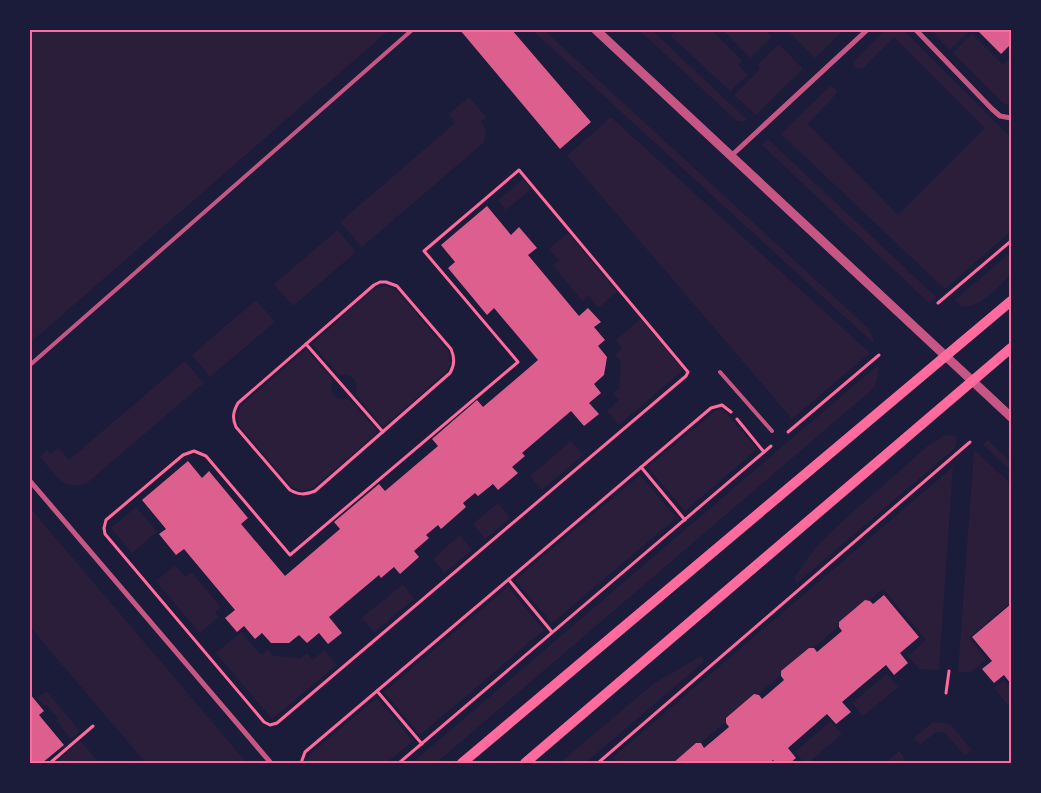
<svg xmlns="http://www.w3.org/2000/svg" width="1041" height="793" font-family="Quicksand,sans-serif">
<rect width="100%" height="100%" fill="#1b1b3a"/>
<g fill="#2a1e3b">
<path d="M30 30H389L30 343Z"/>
<path d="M532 30H544L868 328 874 340 872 342Z"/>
<path d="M639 30H652L747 120 742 122 737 121Z"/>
<path d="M677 30H712L742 61 738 65 748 75 730 91 671 36Z"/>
<path d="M723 30H765L772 37 750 58Z"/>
<path d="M793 30H844L815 58 790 33Z"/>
<path d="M885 30H903L1008 135 1011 132V231L945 289 781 134 828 88 831 86 835 88 837 91 835 95 808 124 898 215 985 128 894 37 863 68 859 69 855 68 853 64 855 60Z"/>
<path d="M931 30H969V31L950 50Z"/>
<path d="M972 34 1003 65 1011 57V106L1003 103 953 53Z"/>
<path d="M779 44 803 69 756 115 734 95 760 69 757 65Z"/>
<path d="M469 97 486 117 481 122C487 129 487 135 483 143L362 247 340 222 455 123 449 114Z"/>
<path d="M611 117 870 353 792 419 567 156Z"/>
<path d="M768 139 936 297 929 303 762 145Z"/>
<path d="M523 179 531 189 506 210 498 200Z"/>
<path d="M338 230 356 252 293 306 274 284Z"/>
<path d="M568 233 617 292 598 308 589 296 582 301 553 265 559 260 549 249Z"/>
<path d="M1011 252V275C997 287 982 307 962 307L955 300Z"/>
<path d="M386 286 395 289 448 351 451 362 447 371 383 427 355 394C361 382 351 372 339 375L312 344 375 288Z"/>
<path d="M256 300 275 322 210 377 192 355Z"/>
<path d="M641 319 683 370 619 425 607 411 619 400 613 393 619 389 621 362 616 355 622 348 616 340Z"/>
<path d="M306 349 333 380C327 392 337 402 349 399L378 432 313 488 302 491 292 487 239 425 237 415 241 406Z"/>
<path d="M185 361 204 383 87 483C63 493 53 472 40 456L47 450 51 454 59 448 69 460Z"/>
<path d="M879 364 877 381 874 388 436 763H412Z"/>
<path d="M721 409 727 414 757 449 685 511 648 467 715 411Z"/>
<path d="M945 435 957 436 955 448 797 583 794 578 816 547 846 518 929 445Z"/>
<path d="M988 440 1011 462V471L983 445Z"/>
<path d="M571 441 583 455 542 490 530 476Z"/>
<path d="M974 450 1011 484V602L969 638 986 659 971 672H958Z"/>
<path d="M953 467 939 670 919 669 908 656 926 640 883 589 677 763H617L613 757Z"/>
<path d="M640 475 676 518 552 623 515 580Z"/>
<path d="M498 503 510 518 485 539 473 524Z"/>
<path d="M136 507 157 532 132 553 111 528Z"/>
<path d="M30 508 247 763H146L30 627Z"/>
<path d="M460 535 472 550 444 573 433 559Z"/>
<path d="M175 565 185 577 191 572 221 607 215 612 218 617 200 633 156 581Z"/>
<path d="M403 584 414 599 374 632 362 618Z"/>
<path d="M508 587 544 630 420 735 384 692Z"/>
<path d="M241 632 261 655 268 649 274 656 301 658 307 653 313 660 324 650 337 665 272 719 216 653Z"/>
<path d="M701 656 705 661 585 763H560L653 684Z"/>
<path d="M887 674 898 687 863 716 852 703Z"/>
<path d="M1004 680 1011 688V709L994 688Z"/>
<path d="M46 691 80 731 71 739 56 720 58 718 47 705 44 706 37 698Z"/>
<path d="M377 698 413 741 386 763H306L309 755Z"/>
<path d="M831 721 842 734 808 763H804L795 752Z"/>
<path d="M933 722 950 724 972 750 965 756 944 732H936L920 745 914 738Z"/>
<path d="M81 741 99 763H55Z"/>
<path d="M899 751 905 759 900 763H885Z"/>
</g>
<g fill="#dd5f8e">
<path d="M460 30H512L591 122 560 149Z"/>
<path d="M977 30H1011V44L1001 54Z"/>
<path d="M487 206 511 235 519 227 537 248 528 255 579 316 588 308 601 322 594 327 605 340 598 346 607 357 604 375 594 384 601 393 589 403 599 414 584 426 571 411 522 453 525 456 512 467 518 473 498 490 493 484 478 496 475 493 463 503 466 507 441 529 438 525 426 535 429 538 414 551 419 557 400 574 394 567 381 578 379 575 329 617 342 633 328 644 319 633 307 643 299 635 289 643H271L262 633 255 639 244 626 237 632 225 618 235 610 184 549 176 555 159 534 166 529 142 500 188 461 202 478 209 471 248 518 241 524 285 576 340 529 334 522 379 484 385 491 438 446 432 439 477 400 483 407 538 360 494 308 487 315 448 268 455 262 441 245Z"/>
<path d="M884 595 919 637 900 653 908 663 894 675 886 665 842 702 851 712 836 724 827 714 788 748 796 758 790 763H776L773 760 769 763H673L696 743H701L704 748 729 727 726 723V718L754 694 759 695 762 699 784 680 781 676V671L809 648H814L817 652 842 631 839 627V622L865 600 870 601 873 604Z"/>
<path d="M1011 604V684L1004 675 994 683 982 669 992 661 972 637Z"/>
<path d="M30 694 44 711 39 715 64 745 42 763H30Z"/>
</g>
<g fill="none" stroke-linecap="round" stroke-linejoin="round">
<g stroke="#ff6b9d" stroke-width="3">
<path d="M519 170 688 372 686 376 277 723 270 725 264 722 105 534 104 528 106 520 183 455 194 451 206 456 290 555 518 362 424 251Z"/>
<path d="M380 282H386L397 286 451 349C455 358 455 365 450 373L315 491C305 495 299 495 290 490L236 427C232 418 233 412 238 403L374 285Z"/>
<path d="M938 303 1011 241"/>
<path d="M306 344 383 432"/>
<path d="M737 419 764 452"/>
<path d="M788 432 879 355"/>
<path d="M641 467 685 520"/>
<path d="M509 580 552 632"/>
<path d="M377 691 422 744"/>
<path d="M946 693 949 671"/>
<path d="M50 763 93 726"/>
<path d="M301 763 305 752 711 408 722 405 731 412"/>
<path d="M399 763 771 446"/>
<path d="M598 763 970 442"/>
</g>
<g stroke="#c65784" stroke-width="4">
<path d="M30 365 412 30"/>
<path d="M720 372 772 431"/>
</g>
<g stroke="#c65784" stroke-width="5">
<path d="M916 30 992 109 1000 116 1011 118"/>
<path d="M731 156 867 30"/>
<path d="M30 481 271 763"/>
</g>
<path stroke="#c65784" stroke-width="9" d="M596 30 1011 417"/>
<g stroke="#ff6b9d" stroke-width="10">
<path d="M462 763 1011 301"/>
<path d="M525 763 1011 348"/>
</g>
</g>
<rect width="1041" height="793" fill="none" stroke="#1b1b3a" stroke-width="62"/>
<rect x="31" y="31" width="979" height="731" fill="none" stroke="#ff6b9d" stroke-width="2"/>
</svg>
